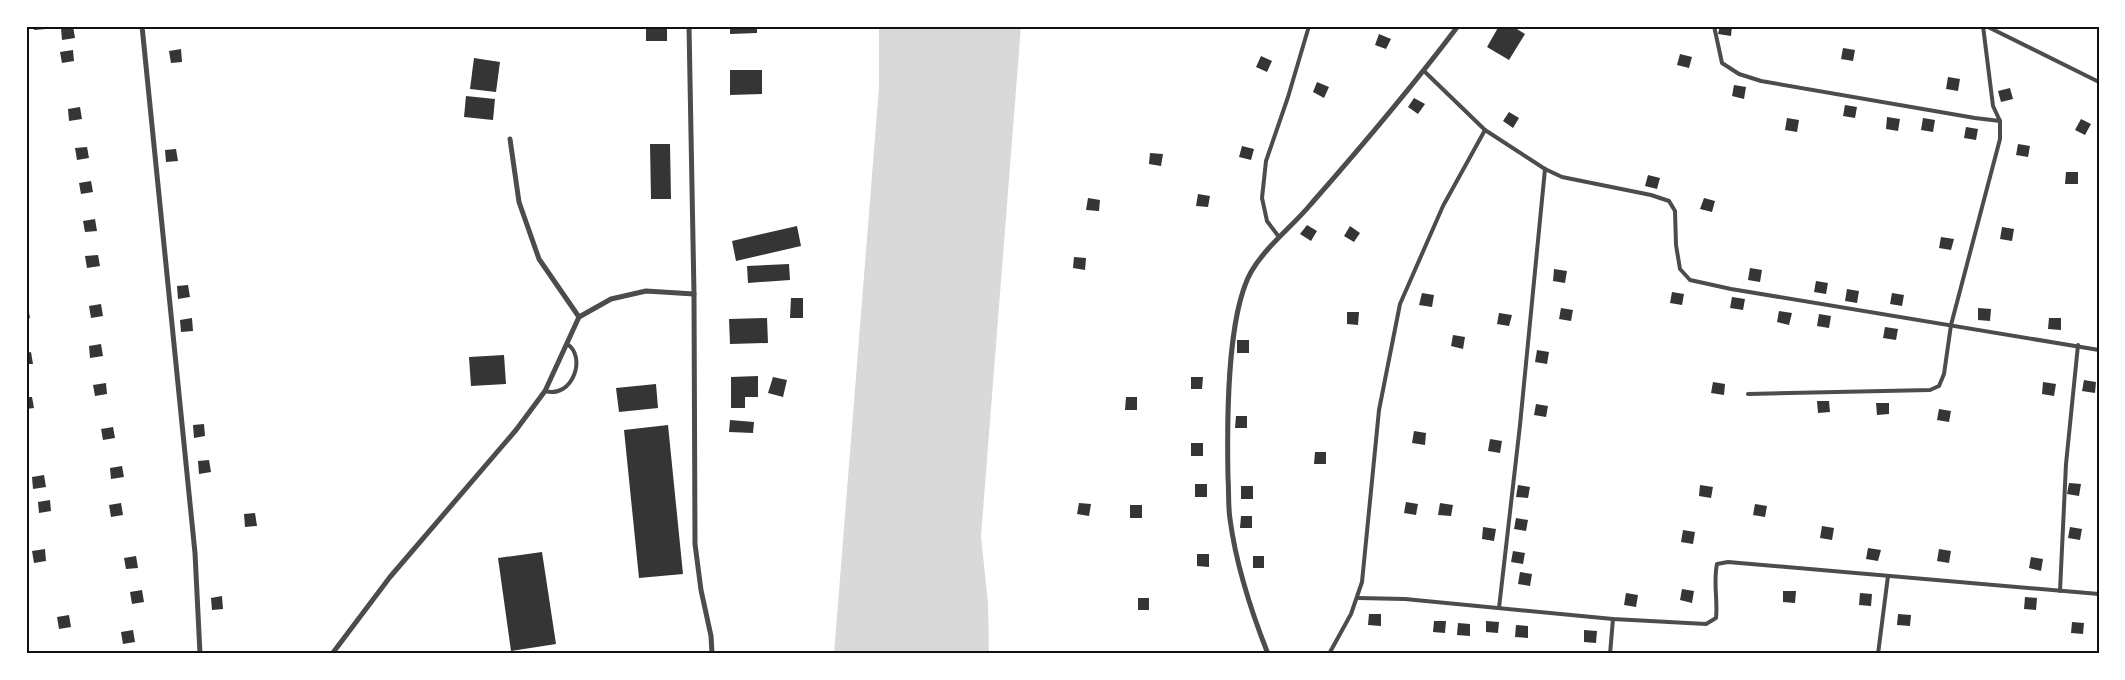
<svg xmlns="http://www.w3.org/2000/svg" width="2125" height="680" font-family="Ubuntu,sans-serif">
<rect width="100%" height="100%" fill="#fff"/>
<path fill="#d9d9d9" d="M879 26H1021L981 536 988 604 989 654H834L879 87Z"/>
<g fill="#353535">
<path d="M34 26H46V29L34 30Z"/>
<path d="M73 26 75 38 62 40 61 28Z"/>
<rect x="646" y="26" width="21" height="15"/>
<path d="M730 26H757V33L730 34Z"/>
<path d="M1499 26H1512L1525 34 1509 60 1487 47Z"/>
<path d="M1720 26H1732L1731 36 1718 34Z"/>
<path d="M1379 34 1391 39 1386 49 1375 45Z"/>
<path d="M1843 48 1855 50 1853 61 1841 59Z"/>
<path d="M181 49 182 62 171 63 169 51Z"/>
<path d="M73 50 74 61 62 63 60 52Z"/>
<path d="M1680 54 1692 57 1689 68 1677 65Z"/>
<path d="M1261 56 1272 61 1267 72 1256 67Z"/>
<path d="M474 58 500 62 496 92 470 89Z"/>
<path d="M730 70H762V94L730 95Z"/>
<path d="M1948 77 1960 79 1958 91 1946 89Z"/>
<path d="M1317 82 1329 87 1324 98 1313 92Z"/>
<path d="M1734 85 1746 87 1744 99 1732 96Z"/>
<path d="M2010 88 2013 99 2001 102 1998 91Z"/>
<path d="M466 96 495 99 493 120 464 117Z"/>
<path d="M1414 98 1425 104 1418 114 1408 107Z"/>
<path d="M1845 105 1857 107 1855 118 1843 116Z"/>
<path d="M80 107 82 119 69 121 68 109Z"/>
<path d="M1509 112 1519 118 1513 128 1503 121Z"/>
<path d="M1887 117 1900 119 1898 131 1886 129Z"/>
<path d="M1787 118 1799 120 1797 132 1785 130Z"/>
<path d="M1923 118 1935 120 1933 132 1921 130Z"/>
<path d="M2081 119 2091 124 2085 135 2075 130Z"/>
<path d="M1966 127 1978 129 1976 140 1964 138Z"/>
<path d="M650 144H670L671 199H651Z"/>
<path d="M2018 144 2030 146 2028 157 2016 155Z"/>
<path d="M1242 146 1254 149 1251 160 1239 157Z"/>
<path d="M87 147 89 158 77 160 75 148Z"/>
<path d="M176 149 178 161 166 162 165 150Z"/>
<path d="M1150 153 1163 154 1161 166 1149 164Z"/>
<path d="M2066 172H2078V184H2065Z"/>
<path d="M1648 175 1660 178 1657 189 1645 186Z"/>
<path d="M91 181 93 192 81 194 79 183Z"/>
<path d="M1198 194 1210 196 1208 207 1196 206Z"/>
<path d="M1088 198 1100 200 1099 211 1086 210Z"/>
<path d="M1704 198 1715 201 1712 212 1700 209Z"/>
<path d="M95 219 97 231 85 232 83 221Z"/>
<path d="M1307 225 1317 231 1311 241 1300 234Z"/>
<path d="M797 226 801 246 736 261 732 241Z"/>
<path d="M1350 226 1360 233 1354 242 1344 236Z"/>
<path d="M2002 227 2014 229 2012 241 2000 239Z"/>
<path d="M1941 237 1954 239 1951 250 1939 248Z"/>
<path d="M98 255 100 266 87 268 85 256Z"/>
<path d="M1074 257 1086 258 1085 270 1073 268Z"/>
<path d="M789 264 790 280 748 283 747 266Z"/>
<path d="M1750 268 1762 270 1760 282 1748 280Z"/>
<path d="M1554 269 1567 271 1565 283 1553 281Z"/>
<path d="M1816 281 1828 283 1826 294 1814 292Z"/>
<path d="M188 285 190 297 178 299 177 286Z"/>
<path d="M1847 289 1859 291 1857 303 1845 301Z"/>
<path d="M1672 292 1684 294 1682 305 1670 303Z"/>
<path d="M1422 293 1434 295 1432 307 1419 305Z"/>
<path d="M1892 293 1904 295 1902 306 1890 304Z"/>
<path d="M1732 297 1745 299 1743 310 1730 308Z"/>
<path d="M791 298H803V318H790Z"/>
<path d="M101 304 103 316 91 318 89 306Z"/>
<path d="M26 307H28L30 318 26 319Z"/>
<path d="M1561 308 1573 310 1571 321 1559 319Z"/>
<path d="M1978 308 1991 309 1990 321 1978 320Z"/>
<path d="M1779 311 1792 313 1789 325 1777 322Z"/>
<path d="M1347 312H1359L1358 325 1347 324Z"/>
<path d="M1499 313 1512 315 1509 326 1497 324Z"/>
<path d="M1819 314 1831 316 1829 328 1817 326Z"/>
<path d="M192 318 193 331 181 332 180 320Z"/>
<path d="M767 318 768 343 730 344 729 319Z"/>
<path d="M2049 318H2061V330L2048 329Z"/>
<path d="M1885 327 1898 329 1896 340 1883 338Z"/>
<path d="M1453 335 1465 337 1463 349 1451 346Z"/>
<rect x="1237" y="340" width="12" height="13"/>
<path d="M101 344 103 356 90 358 89 346Z"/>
<path d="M1537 350 1549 352 1547 364 1535 362Z"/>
<path d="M31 352 33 364H26V353Z"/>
<path d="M504 355 506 384 471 386 469 357Z"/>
<path d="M758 376V397H745V408H731V377Z"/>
<path d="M773 377 787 380 783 397 768 393Z"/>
<path d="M1191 377H1203L1202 389H1191Z"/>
<path d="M2084 380 2096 382 2095 393 2082 391Z"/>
<path d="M1713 382 1725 384 1724 395 1711 393Z"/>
<path d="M2043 382 2056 384 2054 396 2042 394Z"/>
<path d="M106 383 107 394 95 396 93 385Z"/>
<path d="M656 384 658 408 619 412 616 388Z"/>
<path d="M26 397H32L34 408 26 409Z"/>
<path d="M1126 397H1137V410H1125Z"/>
<path d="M1817 401H1829L1830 412 1818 413Z"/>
<path d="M1876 403H1889V414L1877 415Z"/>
<path d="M1536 404 1548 406 1546 417 1534 415Z"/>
<path d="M1939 409 1951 411 1949 422 1937 420Z"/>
<path d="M1236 416H1247V428H1235Z"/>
<path d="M730 420 754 422 753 433 729 432Z"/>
<path d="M204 424 205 436 194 438 193 425Z"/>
<path d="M668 425 683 574 639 578 624 430Z"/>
<path d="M113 427 115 438 103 440 101 429Z"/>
<path d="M1414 431 1426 433 1425 445 1412 443Z"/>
<path d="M1490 439 1502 441 1500 453 1488 451Z"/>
<rect x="1191" y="443" width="12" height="13"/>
<path d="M1315 452H1326V464H1314Z"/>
<path d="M209 460 211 472 199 474 198 461Z"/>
<path d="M122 466 124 477 111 479 110 468Z"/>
<path d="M44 475 46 487 33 489 32 477Z"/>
<path d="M2069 483 2081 484 2079 496 2067 494Z"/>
<rect x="1195" y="484" width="12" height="13"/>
<path d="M1518 485 1530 487 1528 498 1516 497Z"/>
<path d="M1700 485 1713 487 1711 498 1699 496Z"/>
<rect x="1241" y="486" width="12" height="13"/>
<path d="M50 500 51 511 39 513 38 502Z"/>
<path d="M1406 502 1418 504 1416 515 1404 513Z"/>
<path d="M121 503 123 515 111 517 109 505Z"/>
<path d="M1079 503 1091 504 1089 516 1077 514Z"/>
<path d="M1440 503 1453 505 1451 516 1438 515Z"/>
<path d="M1755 504 1767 506 1765 517 1753 515Z"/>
<rect x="1130" y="505" width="12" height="13"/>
<path d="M255 513 257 526 245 527 244 514Z"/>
<path d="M1241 516H1252V528H1240Z"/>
<path d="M1516 518 1528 520 1526 531 1514 529Z"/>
<path d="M1822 526 1834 528 1832 540 1820 538Z"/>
<path d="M1483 527 1496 529 1494 541 1482 539Z"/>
<path d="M2070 527 2082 529 2080 540 2068 538Z"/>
<path d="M1683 530 1695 532 1693 544 1681 542Z"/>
<path d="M1868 548 1881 550 1878 561 1866 559Z"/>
<path d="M45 549 46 561 34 563 32 551Z"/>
<path d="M1939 549 1951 551 1949 563 1937 561Z"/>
<path d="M1513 551 1525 553 1523 564 1511 562Z"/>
<path d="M542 552 556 644 511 651 498 558Z"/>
<path d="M1197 554H1209V567L1197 566Z"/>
<path d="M136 556 138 568 126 569 124 558Z"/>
<rect x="1253" y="556" width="11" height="12"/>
<path d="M2031 557 2043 559 2041 571 2029 568Z"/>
<path d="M1520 572 1532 574 1530 586 1518 584Z"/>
<path d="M1682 589 1694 591 1692 603 1680 600Z"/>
<path d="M142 590 144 602 132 604 130 592Z"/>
<path d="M1783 591H1796L1795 603 1783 602Z"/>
<path d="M1626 593 1638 595 1636 607 1624 605Z"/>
<path d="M1860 593 1872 594 1871 606 1859 605Z"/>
<path d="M222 596 223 609 212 610 211 598Z"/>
<path d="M2025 597 2037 598 2036 610 2024 609Z"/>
<rect x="1138" y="598" width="11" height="12"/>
<path d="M1369 614H1381V626L1368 625Z"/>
<path d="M1898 614 1911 615 1910 626 1897 625Z"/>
<path d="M69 615 71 627 59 629 57 617Z"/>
<path d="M1434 621H1446L1445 633 1433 632Z"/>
<path d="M1486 621 1499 622 1498 633 1486 632Z"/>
<path d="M2072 622 2084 623 2083 634 2071 633Z"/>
<path d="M1458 623 1470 624V636L1457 635Z"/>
<path d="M1516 625 1528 626V638L1515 637Z"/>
<path d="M133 630 135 642 123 644 121 632Z"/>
<path d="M1584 630 1597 631 1596 643 1584 642Z"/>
</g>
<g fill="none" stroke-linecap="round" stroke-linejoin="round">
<g stroke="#4c4c4c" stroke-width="4">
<path d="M1714 26 1722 63 1739 74 1761 81 1975 118 2000 121"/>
<path d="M1986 26 2099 82"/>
<path d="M1424 71 1485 130 1545 169 1562 177 1651 195 1669 201 1675 211 1676 245 1680 269 1690 280 1731 289 2099 350"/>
<path d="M1279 237 1267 221 1262 198 1266 161 1288 97 1309 26"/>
<path d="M545 391C573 399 587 356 567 344"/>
<path d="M1748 394 1930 390 1939 386 1944 374 1951 325 2000 139V121L1993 106 1983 26"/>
<path d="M2060 591 2066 464 2078 345"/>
<path d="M1358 598 1405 599 1613 619 1706 624 1716 618C1718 600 1713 582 1717 564L1728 562 2099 594"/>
<path d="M1499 608 1520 425 1545 169"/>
<path d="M1329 654 1351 614 1362 582 1379 410 1400 304 1443 206 1485 130"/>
<path d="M1610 654 1613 619"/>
<path d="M1878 654 1888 576"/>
</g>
<g stroke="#4c4c4c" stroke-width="5">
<path d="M142 26 195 553 200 654"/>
<path d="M689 26 694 294 695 544 701 590 711 636 712 654"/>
<path d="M510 139 519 202 539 259 579 317"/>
<path d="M332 654 390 577 516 430 545 391 579 317 611 299 646 291 694 294"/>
<path d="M1268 654C1251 611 1236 565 1230 519 1228 506 1229 491 1228 478 1227 426 1226 317 1251 272 1266 246 1292 227 1311 204 1362 146 1412 87 1458 26"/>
</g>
</g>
<rect width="2125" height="680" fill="none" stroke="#ffffff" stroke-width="55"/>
<rect x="28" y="28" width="2070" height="624" fill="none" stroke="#111" stroke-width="2"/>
</svg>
